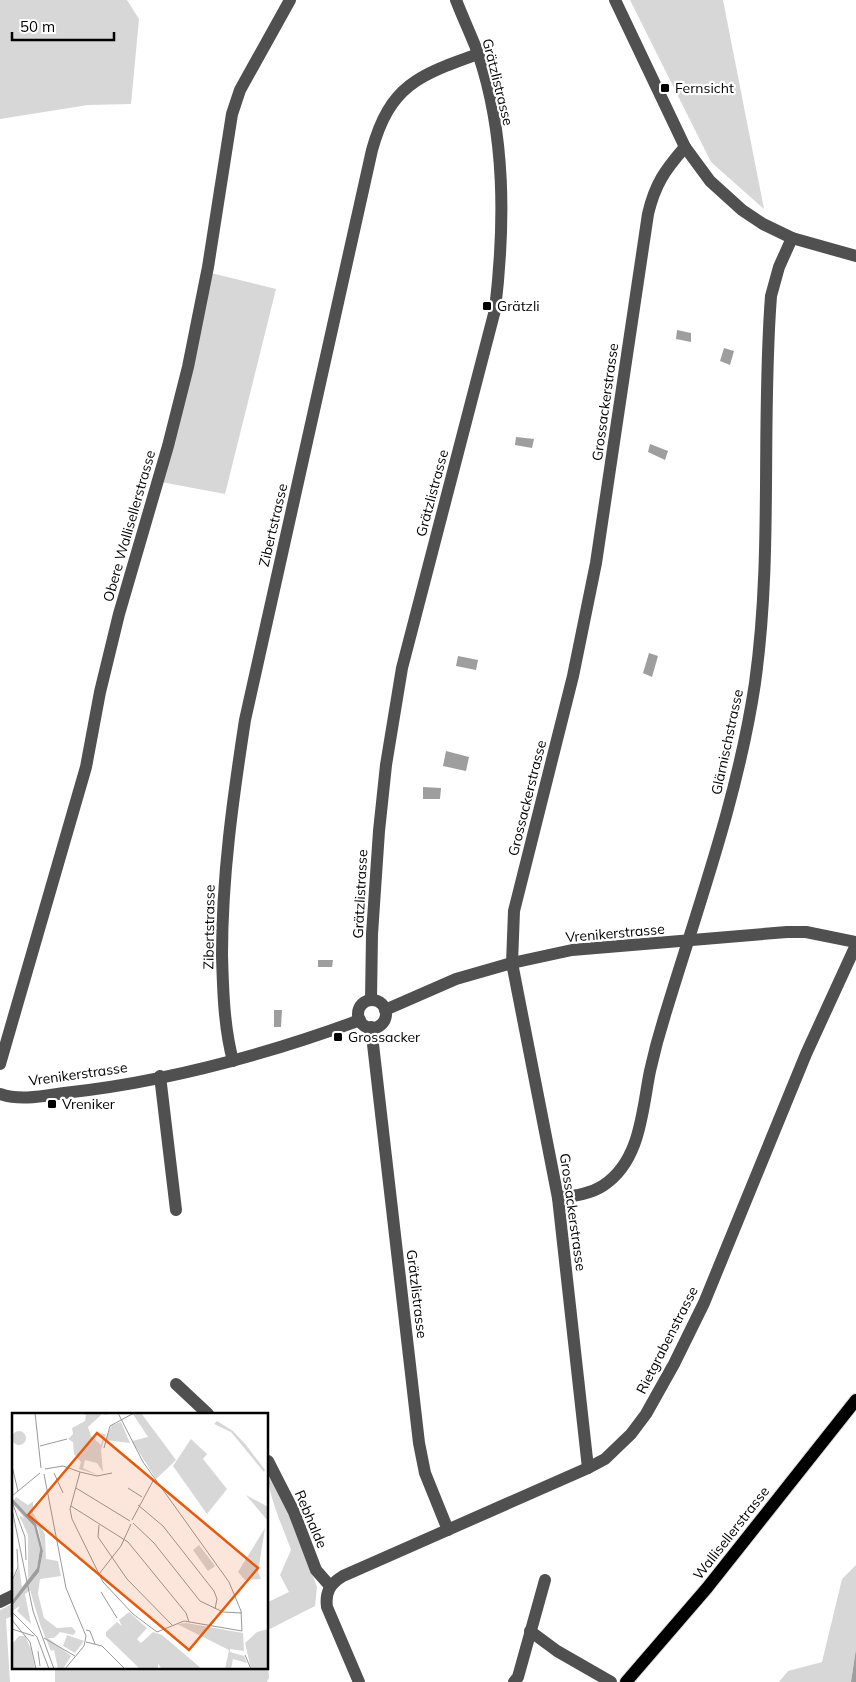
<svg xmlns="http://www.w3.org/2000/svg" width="856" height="1682" font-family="Mulish,sans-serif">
<rect width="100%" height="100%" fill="#fff"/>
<g fill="#d7d7d7">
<path d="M0 0H127L139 19 131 104 88 105 0 119Z"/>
<path d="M630 0H723L764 209 711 162Z"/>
<path d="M211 273 276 289 225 494 161 482Z"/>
<path d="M268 1474 294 1524 317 1587 315 1606 268 1630V1602L289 1592 280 1575 291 1550C283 1527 268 1496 268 1474Z"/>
<path d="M856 1565V1649L851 1682H779L788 1671 822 1662 842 1579Z"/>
<path d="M14 1603V1615L6 1619 10 1682H0V1610Z"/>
<path d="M268 1661 269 1678 267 1682H55V1668H268Z"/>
</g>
<g fill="#9e9e9e">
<path d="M677 330 691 333V342L676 339Z"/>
<path d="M724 348 734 351 730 365 720 361Z"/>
<path d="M516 437 534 439 532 448 515 445Z"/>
<path d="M650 444 668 451 665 460 648 452Z"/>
<path d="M649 653 658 656 652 677 643 673Z"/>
<path d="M458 656 478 660 476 670 456 666Z"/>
<path d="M446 751 469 757 466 771 443 766Z"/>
<path d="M423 787 441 788 440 799H423Z"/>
<path d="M318 960H333L332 967H318Z"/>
<path d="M274 1010H282L281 1027H274Z"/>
<path d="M856 1649V1682H851Z"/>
</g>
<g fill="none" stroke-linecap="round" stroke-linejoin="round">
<defs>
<path id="major" d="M626 1682 707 1588 856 1400"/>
</defs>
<use href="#major" stroke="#dbdbdb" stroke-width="14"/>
<g stroke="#505050" stroke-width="12">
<path d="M615 0 685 147 710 181 742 210 763 224 792 238 856 256"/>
<path d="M371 1000 372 934 379 831 386 765 402 668 495 310C505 225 506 135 478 53 471 35 463 18 456 0"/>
<circle cx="372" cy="1014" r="14"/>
<path d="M385 1010 456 979 512 963 572 950 787 932H806L856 942"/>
<path d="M371 1027 419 1443 425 1473 448 1530"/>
<path d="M233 1061C224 1027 223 991 222 955 222 876 233 798 245 720L372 150C390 85 419 75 478 54"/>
<path d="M0 1064 86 767 100 692 119 614 168 446 188 367 208 267 232 114 240 90 290 0"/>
<path d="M160 1076 176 1210"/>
<path d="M0 1094C20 1101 43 1096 64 1093 165 1082 265 1055 360 1020"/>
<path d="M558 1198C573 1196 591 1194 604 1185 641 1160 642 1110 650 1071 654 1053 659 1034 665 1015 698 906 738 797 755 683 773 555 761 425 771 296L779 267 792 238"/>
<path d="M176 1384 208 1414"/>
<path d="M268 1461 294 1512 316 1570 330 1586"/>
<path d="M588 1468 558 1198 512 963 514 911 573 676 596 563 648 214C655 184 665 170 685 147"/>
<path d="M0 1602 14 1595"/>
<path d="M530 1631 557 1651 611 1682"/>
<path d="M359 1682 327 1607C325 1592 330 1584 343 1576L588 1468 605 1459 631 1434 646 1414 674 1364 704 1303 806 1054 856 945"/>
<path d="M514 1682 518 1677 545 1580"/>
</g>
<use href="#major" stroke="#000" stroke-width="12"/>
</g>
<g fill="#000" stroke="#fff" stroke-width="2">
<rect x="660" y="83" width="10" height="10" rx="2.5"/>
<rect x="482" y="301" width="10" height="10" rx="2.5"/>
<rect x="333" y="1032" width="10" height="10" rx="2.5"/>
<rect x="47" y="1099" width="10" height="10" rx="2.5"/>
</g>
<g text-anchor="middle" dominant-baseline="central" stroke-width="4.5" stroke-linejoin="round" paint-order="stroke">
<g font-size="14" fill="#000" stroke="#fff">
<text transform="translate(498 82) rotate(76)">Grätzlistrasse</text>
<text transform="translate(605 402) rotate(-82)">Grossackerstrasse</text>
<text transform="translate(432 493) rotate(-75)">Grätzlistrasse</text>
<text transform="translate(273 525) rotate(-77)">Zibertstrasse</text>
<text transform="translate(129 526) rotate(-74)">Obere Wallisellerstrasse</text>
<text transform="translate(727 742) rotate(-78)">Glärnischstrasse</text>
<text transform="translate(527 798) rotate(-76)">Grossackerstrasse</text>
<text transform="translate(360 894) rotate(-87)">Grätzlistrasse</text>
<text transform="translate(209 927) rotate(-89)">Zibertstrasse</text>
<text transform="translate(615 933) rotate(-5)">Vrenikerstrasse</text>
<text transform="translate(78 1074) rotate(-8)">Vrenikerstrasse</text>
<text transform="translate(573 1212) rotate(82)">Grossackerstrasse</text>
<text transform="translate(417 1294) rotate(83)">Grätzlistrasse</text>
<text transform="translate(667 1340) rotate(-63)">Rietgrabenstrasse</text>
<text transform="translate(311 1519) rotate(67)">Rebhalde</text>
<text transform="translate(731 1533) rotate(-52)">Wallisellerstrasse</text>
</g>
<g font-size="14" fill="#000" stroke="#fff" text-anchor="start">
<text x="675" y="88">Fernsicht</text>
<text x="497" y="306">Grätzli</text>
<text x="348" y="1037">Grossacker</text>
<text x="62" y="1104">Vreniker</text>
</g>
</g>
<g transform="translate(12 1413)">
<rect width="256" height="256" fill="#fff"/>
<path d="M69 0H94L96 2 90 1 76 14 79 23 89 32 91 25 83 20 94 21 89 37 91 59 85 50 73 47 71 55 86 62 67 56 69 49 62 41 61 29 56 26 61 21 60 15 73 8 74 2ZM129 0 164 47 144 66 120 28 136 24 121 1ZM205 8 221 18 234 32 253 57 252 59 219 19 202 11ZM109 9 118 30 93 27 100 12ZM0 25a7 7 0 1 1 14 0a7 7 0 1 1-14 0ZM179 26 195 41 191 46 215 76 195 101 161 53ZM234 82 256 94V109V108ZM4 84 16 92 26 85 21 89V100L33 121 34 146 46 148 49 163 28 166 26 181 32 205 45 215 60 214 64 219 61 222 48 219 42 225H36L59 243 51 256H46L42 237 39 238 28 211 18 177 13 181 19 211 5 198 8 193 0 198V193L27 159 31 138 26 115 2 87ZM4 94 22 113 28 136 25 155 18 166 0 188V170L7 154 10 174 19 162 16 165V122L7 102 13 106ZM253 115 246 159 249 166 233 167 226 159ZM187 132 203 153 196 158 181 137ZM117 199 135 215 125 226 129 230 141 219 150 222 190 256H150L146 251V256H128L94 223V219L105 209 110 213 107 207ZM174 210 231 220 232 238 218 236V239L232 243 235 250 221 246 219 256H213L217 237 165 211ZM256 216V256H239L233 230 245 219ZM55 222 72 228 63 240 51 233ZM7 223H13L19 236 23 256H0V231Z" fill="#d7d7d7"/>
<path d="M0 85 24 111 31 138 27 159 0 193V188L25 155 28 136 22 113 0 90Z" fill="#9e9e9e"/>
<path fill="none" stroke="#999" stroke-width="1" d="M23 0 29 55M28 33 55 26M92 35 98 13 122 0M0 53 6 78M33 56 51 53 68 59M68 59 58 96 60 106 91 169 121 201 145 219 172 208 230 218 229 198 217 169 131 49 106 0M68 59 85 63 100 60M42 60 51 80M32 61 54 175 74 223 72 233 53 256M64 75 118 108M116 75 130 84M0 83 28 60M0 89 13 124 14 147M126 92 151 113 202 178 205 186 203 196M59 93 116 129 174 200 177 209M0 96 21 198 42 256M120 107 142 66M121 110 142 130 188 188 211 199 230 200M87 112 86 124 115 166 160 212M87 161 109 133 119 111M0 168 6 154 5 136M89 179 105 205M0 199 25 224 37 256M0 207 18 229 24 256M0 216 22 223M74 217 78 218 83 231M32 225 63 243M74 229 90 233 113 256M26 238 28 253M233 242 239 256"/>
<path fill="#e8590c" fill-opacity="0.15" stroke="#e8590c" stroke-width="2.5" d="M85 20 246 155 177 237 16 102Z"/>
<rect width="256" height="256" fill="none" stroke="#000" stroke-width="2.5"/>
</g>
<path d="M12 32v8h102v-8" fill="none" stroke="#000000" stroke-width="2.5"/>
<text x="20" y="32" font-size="15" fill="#000000" stroke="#ffffff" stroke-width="4" paint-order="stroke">50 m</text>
</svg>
